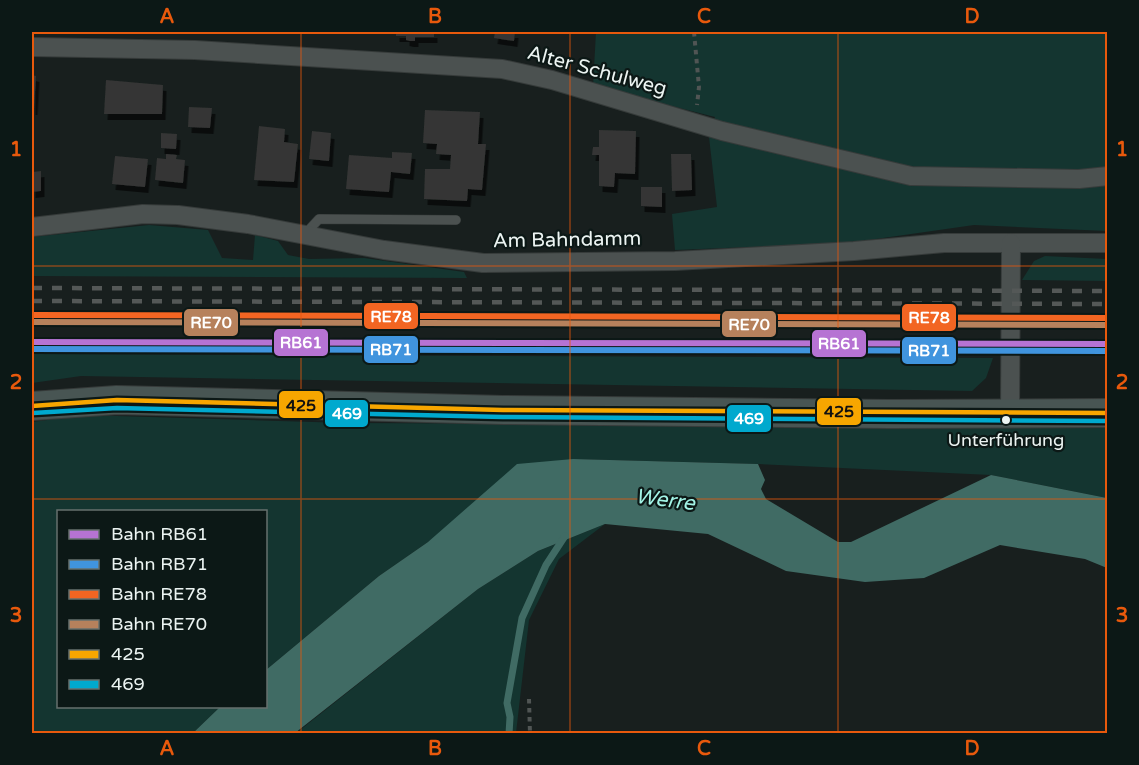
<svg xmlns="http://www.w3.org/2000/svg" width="1139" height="765" font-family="'Varela Round',sans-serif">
<defs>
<filter id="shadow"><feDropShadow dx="3.5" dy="6" stdDeviation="0" flood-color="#0009"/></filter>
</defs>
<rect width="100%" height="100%" fill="#181f1e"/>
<g fill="#143530">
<path d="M596 32H1107V231L974 225 848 243 675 250 672 214 717 207 709 137 715 117 593 86Z"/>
<path d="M149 225 208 230 222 258 253 260 255 235 278 241 288 255 309 259 364 258 464 272 467 278 32 276V237Z"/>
<path d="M1045 256 1107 259V281L1022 280 1034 261Z"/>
<path d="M32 354 993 358 986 378 972 391 81 376 32 383Z"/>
<path d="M85 415 347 423 1107 426V498L991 475 758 464 573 459 428 542 379 576 266 670V512H58V706L220 707 193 733H32V422Z"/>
<path d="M605 524 559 559 529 620 516 733 295 734 478 589 538 551Z"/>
</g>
<path fill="#406b64" d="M573 459 758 464 765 480 761 489 766 499 838 542H851L991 475 1107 498V568L1085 559 1000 545 924 578 865 582 786 571 708 534 605 524 538 551 478 589 295 733H193L220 707 266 706V670L379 576 428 542 517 464Z"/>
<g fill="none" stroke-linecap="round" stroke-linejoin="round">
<path stroke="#406b64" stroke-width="7" d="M509 734 510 717 507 703 522 618 546 565 565 536"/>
</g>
<g fill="#343534" filter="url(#shadow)">
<path d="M396 32H434V37H415V41H410L406 40V36H396Z"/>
<path d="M495 32H515L514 41 494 38Z"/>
<path d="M32 75 36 76 34 109H32Z"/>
<path d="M106 80 163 85 162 114H104Z"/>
<path d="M189 107 212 108 210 128 188 127Z"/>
<path d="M425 110 480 112 478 144H486L482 190 468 189 467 201 424 199 425 169H450L451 155 436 154 437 144 423 143Z"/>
<path d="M259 126 285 129 284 142 298 144 294 182 254 180Z"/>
<path d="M599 130 636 131 635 174 615 173 614 187 599 186V155H592L593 147H599Z"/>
<path d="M312 131 331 133 329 161 309 159Z"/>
<path d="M161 133 177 134 176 149 161 148Z"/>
<path d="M392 152 412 153 410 174 391 172 389 192 346 189 349 155 392 158Z"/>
<path d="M166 154 177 155 176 159 185 160 183 183 155 180 157 158 166 159Z"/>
<path d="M671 154H691L692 190 672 191Z"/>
<path d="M115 156 148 159 145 187 112 184Z"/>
<path d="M41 171V191L32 192V172Z"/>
<path d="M641 187H662V207L641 206Z"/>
</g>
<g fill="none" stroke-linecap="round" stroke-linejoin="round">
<defs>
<path id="service" d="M306 233 319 219 456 220"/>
<g id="minor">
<path d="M32 47 195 50 502 69 552 80 722 131 911 176 1079 179 1108 176"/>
<path d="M32 227 143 214 178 215 248 224 384 250 483 263 675 261 854 251 944 243H1108"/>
<path d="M1010 415 1011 243"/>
</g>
<path id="primary" d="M32 406 117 400 503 410 890 414 1108 413"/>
</defs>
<use href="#service" stroke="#363b3a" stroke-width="10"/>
<use href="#minor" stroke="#363b3a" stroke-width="20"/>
<use href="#primary" stroke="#363b3a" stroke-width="30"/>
<g stroke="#505554" stroke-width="4" stroke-dasharray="4.5 4.5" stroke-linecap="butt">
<path d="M694 32 699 87 697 105"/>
<path d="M529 699 530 734"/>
</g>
<use href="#service" stroke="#4b5150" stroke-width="9"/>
<use href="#minor" stroke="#4b5150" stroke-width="18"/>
<use href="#primary" stroke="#485553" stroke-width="28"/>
<g stroke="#545857" stroke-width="4.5" stroke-dasharray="10 10" stroke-linecap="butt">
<path d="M32 288 1108 291"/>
<path d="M32 301 1108 304"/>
</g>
<defs>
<path id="bus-1" d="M32 406 117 400 503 410 1108 413"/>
<path id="bus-2" d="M33 413 117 408 503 417 1108 421"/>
</defs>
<use href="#bus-1" stroke="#0c1816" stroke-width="9"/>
<use href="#bus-2" stroke="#0c1816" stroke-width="9"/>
<use href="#bus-1" stroke="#f7a600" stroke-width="4.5"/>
<use href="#bus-2" stroke="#00a9ce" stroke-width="4.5"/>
<defs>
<path id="rail-1" d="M32 342 1108 344"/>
<path id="rail-2" d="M32 349 1108 351"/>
<path id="rail-3" d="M32 315 1108 318"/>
<path id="rail-4" d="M32 322 1108 325"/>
</defs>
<use href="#rail-1" stroke="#0c1816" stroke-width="10"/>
<use href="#rail-2" stroke="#0c1816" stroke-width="10"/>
<use href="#rail-3" stroke="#0c1816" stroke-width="10"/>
<use href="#rail-4" stroke="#0c1816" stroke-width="10"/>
<use href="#rail-1" stroke="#b673d3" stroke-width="6"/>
<use href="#rail-2" stroke="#4094de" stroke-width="6"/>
<use href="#rail-3" stroke="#f26522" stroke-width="6"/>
<use href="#rail-4" stroke="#b6815c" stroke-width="6"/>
</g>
<path fill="none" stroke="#e8590c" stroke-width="1.5" stroke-opacity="0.55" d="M301 32V734M570 32V734M838 32V734M32 266H1108M32 499H1108"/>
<circle fill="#ecf4f2" stroke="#0c1816" stroke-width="2" cx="1006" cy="420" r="5"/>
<g text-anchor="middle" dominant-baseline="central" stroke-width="4.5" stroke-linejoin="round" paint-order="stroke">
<g font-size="18" fill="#ecf4f2" stroke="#0c1816">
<text x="1006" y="440">Unterführung</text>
</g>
<g font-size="20" fill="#ecf4f2" stroke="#0c1816">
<text transform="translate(597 71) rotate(15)">Alter Schulweg</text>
<text transform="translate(567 240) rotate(-1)">Am Bahndamm</text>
</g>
<g font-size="21" font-style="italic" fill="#a3f5e7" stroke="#0c1816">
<text transform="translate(665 500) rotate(7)">Werre</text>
</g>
</g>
<g stroke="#0c1816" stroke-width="2">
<rect x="363" y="302" width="56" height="28" rx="6" fill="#f26522"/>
<rect x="901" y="303" width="56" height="29" rx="6" fill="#f26522"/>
<rect x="183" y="308" width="56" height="29" rx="6" fill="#b6815c"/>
<rect x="721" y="310" width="56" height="28" rx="6" fill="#b6815c"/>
<rect x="273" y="328" width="56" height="29" rx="6" fill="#b673d3"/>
<rect x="811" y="329" width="56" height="29" rx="6" fill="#b673d3"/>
<rect x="363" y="335" width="56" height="29" rx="6" fill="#4094de"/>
<rect x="901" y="336" width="56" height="29" rx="6" fill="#4094de"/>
<rect x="278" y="390" width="46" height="29" rx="6" fill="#f7a600"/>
<rect x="816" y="397" width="46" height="29" rx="6" fill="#f7a600"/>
<rect x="324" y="399" width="45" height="29" rx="6" fill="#00a9ce"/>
<rect x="726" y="404" width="46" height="29" rx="6" fill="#00a9ce"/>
</g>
<g font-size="16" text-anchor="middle" font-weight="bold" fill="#fff">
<text x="391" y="322">RE78</text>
<text x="929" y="323">RE78</text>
<text x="211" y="328">RE70</text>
<text x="749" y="330">RE70</text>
<text x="301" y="348">RB61</text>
<text x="839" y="349">RB61</text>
<text x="391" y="355">RB71</text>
<text x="929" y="356">RB71</text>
<text x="347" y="419">469</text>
<text x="749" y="424">469</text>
</g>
<g font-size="16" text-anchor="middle" font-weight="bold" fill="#111">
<text x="301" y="411">425</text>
<text x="839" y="417">425</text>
</g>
<rect width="1139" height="765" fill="none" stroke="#0c1816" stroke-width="66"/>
<rect x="57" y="510" width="210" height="198" fill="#0c1816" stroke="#66706e" stroke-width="1.5"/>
<rect x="69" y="530" width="30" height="9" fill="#b673d3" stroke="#66706e" stroke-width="1.5"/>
<text x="111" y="540" font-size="18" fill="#ecf4f2">Bahn RB61</text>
<rect x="69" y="560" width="30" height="9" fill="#4094de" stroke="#66706e" stroke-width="1.5"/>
<text x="111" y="570" font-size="18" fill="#ecf4f2">Bahn RB71</text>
<rect x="69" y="590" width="30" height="9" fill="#f26522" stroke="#66706e" stroke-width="1.5"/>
<text x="111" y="600" font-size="18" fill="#ecf4f2">Bahn RE78</text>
<rect x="69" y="620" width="30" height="9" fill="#b6815c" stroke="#66706e" stroke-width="1.5"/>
<text x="111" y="630" font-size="18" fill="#ecf4f2">Bahn RE70</text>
<rect x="69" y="650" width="30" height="9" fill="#f7a600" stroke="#66706e" stroke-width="1.5"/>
<text x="111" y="660" font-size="18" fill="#ecf4f2">425</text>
<rect x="69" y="680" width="30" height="9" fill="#00a9ce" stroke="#66706e" stroke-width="1.5"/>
<text x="111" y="690" font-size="18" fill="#ecf4f2">469</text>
<rect x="33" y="33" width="1073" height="699" fill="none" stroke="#e8590c" stroke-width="2"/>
<g font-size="20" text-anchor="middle" font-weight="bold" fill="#e8590c">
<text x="167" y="23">A</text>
<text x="435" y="23">B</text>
<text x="704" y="23">C</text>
<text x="972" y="23">D</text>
<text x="16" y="156">1</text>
<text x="1122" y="156">1</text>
<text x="16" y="389">2</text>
<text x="1122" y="389">2</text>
<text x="16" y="622">3</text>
<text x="1122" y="622">3</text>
<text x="167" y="755">A</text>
<text x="435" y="755">B</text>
<text x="704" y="755">C</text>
<text x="972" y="755">D</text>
</g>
</svg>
